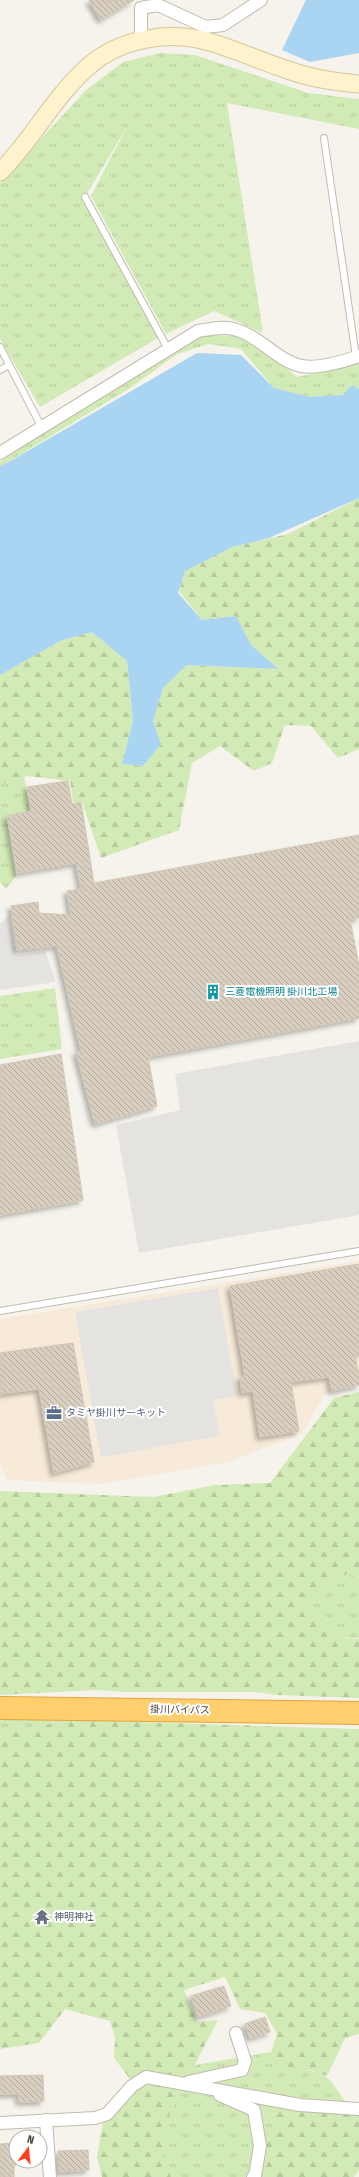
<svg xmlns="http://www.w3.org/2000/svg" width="359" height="2177" font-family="'Fira Sans Condensed','Noto Sans JP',sans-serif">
<defs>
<pattern id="grass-tufts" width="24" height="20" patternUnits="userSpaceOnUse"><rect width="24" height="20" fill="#d2eab5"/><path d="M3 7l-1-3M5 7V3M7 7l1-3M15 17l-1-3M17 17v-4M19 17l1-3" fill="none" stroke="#b6ca9c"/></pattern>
<pattern id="forest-firs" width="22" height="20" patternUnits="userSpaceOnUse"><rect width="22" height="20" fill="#d2eab5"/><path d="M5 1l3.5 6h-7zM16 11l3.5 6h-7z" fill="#b6ca9c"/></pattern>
<pattern id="building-back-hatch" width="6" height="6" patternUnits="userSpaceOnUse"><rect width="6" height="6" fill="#d8cfc1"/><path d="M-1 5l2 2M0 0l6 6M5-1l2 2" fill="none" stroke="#b1aa9e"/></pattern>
<filter id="shadow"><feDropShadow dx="-3.5" dy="3.5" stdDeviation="2" flood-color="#0004"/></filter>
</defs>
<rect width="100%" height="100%" fill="#f6f3ec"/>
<path fill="#f7ead8" d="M359 1261V1379L334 1384V1391L323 1396 303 1433 228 1462 101 1484 7 1480 0 1463V1319Z"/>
<g fill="url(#grass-tufts)">
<path d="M160 53 195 55 308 93 359 99V129L227 103 263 333 214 311 166 334 91 196 128 125 85 197 158 338 40 407 0 339V183L86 90 123 62Z"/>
<path d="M200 335 236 336 272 356 297 377 359 364V389L352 385 342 395 310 397 274 388 241 349 209 344 177 354 130 388 0 467V462L28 442Z"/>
<path d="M24 777 31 811 7 816 16 876 6 889 0 882V784Z"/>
<path d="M55 988 62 1049 0 1059V996Z"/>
<path d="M348 1573 359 1578V1638H340L298 1605Z"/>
<path d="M0 1719 66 1720 0 1735Z"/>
<path d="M271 2052 287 2069C330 2070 327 2075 350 2109L259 2177H171C168 2171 163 2163 163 2156 163 2123 177 2092 195 2065Z"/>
</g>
<g fill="url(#forest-firs)">
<path d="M359 498V749L338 758 311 726 285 725 272 763 254 771 220 746 192 763 179 830 101 858 82 802H73L70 781 27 776 0 784V675L60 641 92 632 127 661 133 721 122 764 143 766 161 744 153 721 163 688 187 665 277 669 251 645 236 616 202 620 179 591 185 571 189 567 232 547 288 534Z"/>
<path d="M359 1392V1578L348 1573 299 1605 340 1638 359 1639V1698L277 1695 256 1692H127L95 1690 0 1695V1491L153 1497 215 1485 270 1483 334 1398Z"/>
<path d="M66 1720 359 1729V2034L345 2038 327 2076 312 2070 287 2069 271 2052 277 2034 265 2013 240 2009 225 1977 184 1990 197 2022 218 2020 170 2113 163 2157 171 2177H102L97 2157 105 2110 133 2083 114 2058 115 2037 110 2021 65 2009 39 2043 0 2049V1735Z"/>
<path d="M280 2101 359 2109V2170L354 2177H260L266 2145Z"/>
</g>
<g fill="#e5e3e0">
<path d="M9 915 16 955 45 951 56 982 0 990V924Z"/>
<path d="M359 1041V1215L139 1253 116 1125 180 1110 175 1074Z"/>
<path d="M218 1288 237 1395 213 1400 220 1436 101 1457 75 1312Z"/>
</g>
<g fill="#a9d4f2">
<path d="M306 0H359V53L310 62 282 50Z"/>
<path d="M197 353 241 355 274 388 310 397 342 395 352 385 359 389V498L269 538 232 547 185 571 178 593 202 620 236 616 251 645 278 669 187 665 163 688 153 721 161 744 143 766 122 764 133 721 127 661 92 632 60 641 0 675V467Z"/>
</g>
<g fill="url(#building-back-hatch)" stroke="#d3c7b4" filter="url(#shadow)">
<path d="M89 0H134L101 20Z"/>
<path d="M68 781 72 804 81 802 94 883 359 835V918L350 919 359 966V1018L148 1057 157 1106 95 1124 76 1052 81 1051 57 946 17 950 11 906 38 902 39 913 71 915 67 891 81 889 76 863 17 873 7 816 31 811 27 787Z"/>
<path d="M61 1054 83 1200 0 1215V1065Z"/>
<path d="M359 1264V1356L355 1357 359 1374V1385L332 1391 329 1377 291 1382 299 1431 260 1437 253 1391 242 1393 240 1377 245 1376 230 1286Z"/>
<path d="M73 1343 94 1462 54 1473 39 1389 0 1394V1353Z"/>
<path d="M224 1986 231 2006 198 2017 191 1996Z"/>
<path d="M265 2017 270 2032 250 2038 245 2024Z"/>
<path d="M43 2075 44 2101 19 2102V2094H0V2076Z"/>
<path d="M15 2143 16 2165H14V2177H0V2144Z"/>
<path d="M88 2150 89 2170 59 2172 58 2151Z"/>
</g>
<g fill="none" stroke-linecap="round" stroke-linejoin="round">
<defs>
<g id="lane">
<path d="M324 138 356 357"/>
<path d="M85 197 168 349"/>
<path d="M0 347 41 426"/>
<path d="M0 370 9 365"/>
<path d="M0 1311 359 1251"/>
</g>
<g id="street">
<path d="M141 40V8L158 5 206 27 223 25 261 0"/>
<path d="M0 453 198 331C210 329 222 326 234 329 260 336 276 360 301 366 319 369 342 362 359 356"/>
<path d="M188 2082 242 2070 245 2061 236 2033"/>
<path d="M220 2095 254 2110 260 2146 255 2176 253 2177"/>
<path d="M46 2120 50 2177"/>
<path d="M0 2123 95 2118 107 2114 132 2086 146 2077 300 2105 359 2109"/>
</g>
<path id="secondary" d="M0 172C33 139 54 96 90 65 119 40 165 31 202 40 231 47 257 60 285 69 309 78 333 82 359 84"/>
<path id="highway" d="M0 1708 359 1713"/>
</defs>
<use href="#lane" stroke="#c2bbae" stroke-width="8"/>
<use href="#street" stroke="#c2bbae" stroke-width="14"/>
<use href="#secondary" stroke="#d6c79b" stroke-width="19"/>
<use href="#highway" stroke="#e0a43c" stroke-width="24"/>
<use href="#lane" stroke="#fff" stroke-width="6"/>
<use href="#street" stroke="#fff" stroke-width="12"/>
<use href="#secondary" stroke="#fff3cd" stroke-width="17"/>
<use href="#highway" stroke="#ffcf6e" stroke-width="22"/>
</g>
<defs>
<symbol id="building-bare" viewBox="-9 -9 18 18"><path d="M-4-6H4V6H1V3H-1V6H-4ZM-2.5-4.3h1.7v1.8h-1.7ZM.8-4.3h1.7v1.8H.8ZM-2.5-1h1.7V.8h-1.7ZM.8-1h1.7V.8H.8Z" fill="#0f9aa8" stroke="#fff" stroke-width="2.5" paint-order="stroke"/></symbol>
<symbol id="office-bare" viewBox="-9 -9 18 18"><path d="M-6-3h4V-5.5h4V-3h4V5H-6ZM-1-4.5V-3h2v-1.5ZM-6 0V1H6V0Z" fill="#5c6f8a" stroke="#fff" stroke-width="2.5" paint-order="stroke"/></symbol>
<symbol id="temple-bare" viewBox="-9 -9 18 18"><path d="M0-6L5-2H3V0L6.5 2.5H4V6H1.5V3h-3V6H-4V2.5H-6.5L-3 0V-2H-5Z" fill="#6b7280" stroke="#fff" stroke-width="2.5" paint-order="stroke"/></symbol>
</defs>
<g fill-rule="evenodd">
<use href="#building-bare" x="202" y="981" width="22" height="22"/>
<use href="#office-bare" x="43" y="1402" width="22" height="22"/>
<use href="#temple-bare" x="31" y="1906" width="22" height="22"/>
</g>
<g text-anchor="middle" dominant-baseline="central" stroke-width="4" stroke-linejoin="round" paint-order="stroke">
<g font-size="10" fill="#0d838f" stroke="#fff" text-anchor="start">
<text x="225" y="992">三菱電機照明 掛川北工場</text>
</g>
<g font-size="10" fill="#4e5e75" stroke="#fff" text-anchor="start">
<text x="66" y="1413">タミヤ掛川サーキット</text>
</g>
<g font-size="10" fill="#4b4439" stroke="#fff">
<text transform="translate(180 1710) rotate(1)">掛川バイパス</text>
</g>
<g font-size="10" fill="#5b616d" stroke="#fff" text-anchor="start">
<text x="54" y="1917">神明神社</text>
</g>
</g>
<g transform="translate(28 2149) rotate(16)"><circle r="19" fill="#ffffff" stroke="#b7b4b0"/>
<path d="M0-3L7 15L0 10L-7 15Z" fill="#fc3f1d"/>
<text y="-6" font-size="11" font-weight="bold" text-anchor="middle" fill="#4b4439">N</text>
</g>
</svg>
